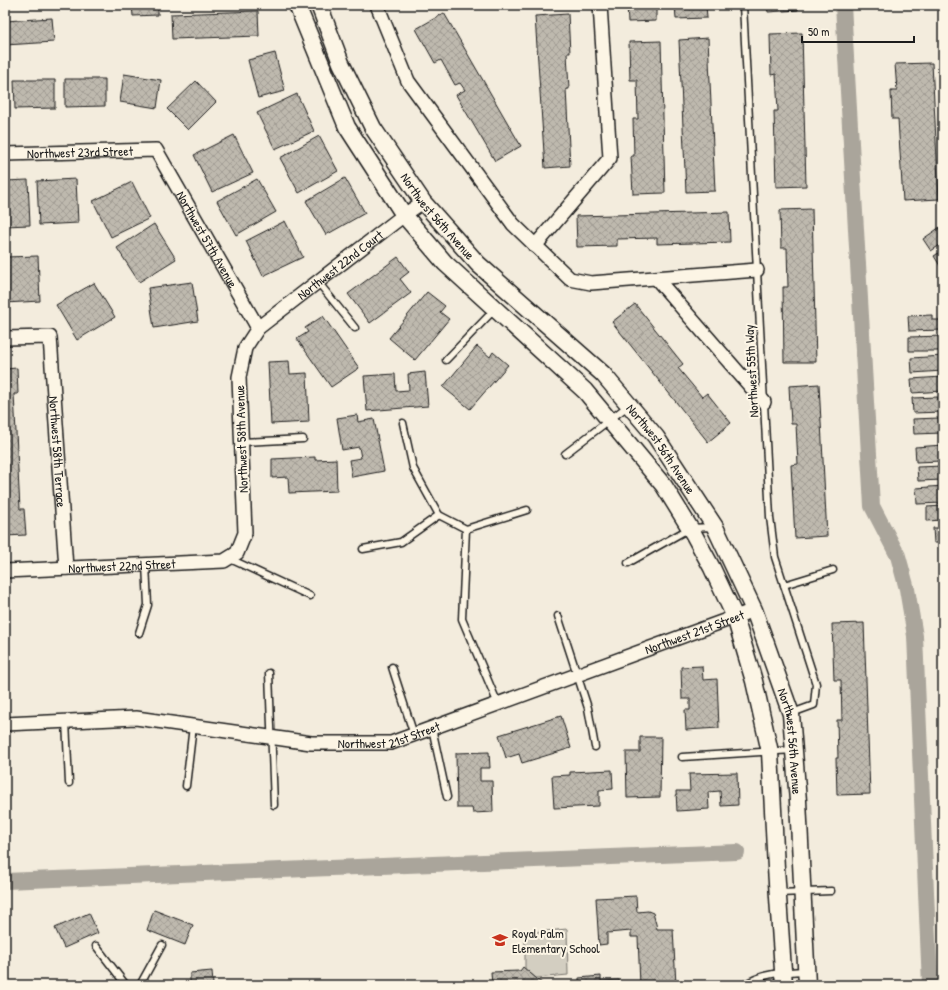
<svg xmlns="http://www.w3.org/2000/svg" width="948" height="990" font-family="'Patrick Hand',sans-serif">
<defs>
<pattern id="building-cross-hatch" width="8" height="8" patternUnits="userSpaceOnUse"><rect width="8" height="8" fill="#beb9ae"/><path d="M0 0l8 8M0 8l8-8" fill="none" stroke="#a39e95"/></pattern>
</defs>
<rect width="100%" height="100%" fill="#f3ecdd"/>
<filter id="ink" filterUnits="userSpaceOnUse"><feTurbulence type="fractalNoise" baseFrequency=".025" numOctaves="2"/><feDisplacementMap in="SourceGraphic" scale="8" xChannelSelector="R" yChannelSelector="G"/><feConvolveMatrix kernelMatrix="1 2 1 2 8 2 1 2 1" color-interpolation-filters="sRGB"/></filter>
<g filter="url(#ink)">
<path fill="#d3cec1" stroke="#78756e" d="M567 929 568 975 536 978 525 969V933Z"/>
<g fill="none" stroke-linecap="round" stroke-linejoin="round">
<g stroke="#aaa59b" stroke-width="16">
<path d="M843 5 872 506 898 556 907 589 915 636 930 985"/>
<path d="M5 881 737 852"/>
</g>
</g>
<g fill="url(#building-cross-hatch)" stroke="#1c1c1c">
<path d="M132 5H158V15L133 16Z"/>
<path d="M627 5H656V21L628 22Z"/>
<path d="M675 5H706L707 18 676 19Z"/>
<path d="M767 5H798V10L768 12Z"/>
<path d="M258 11 259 36 172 39 171 14Z"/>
<path d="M444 13 521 146 495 161 456 95 465 90 460 83 455 85 441 60 435 63 416 29Z"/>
<path d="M568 14 570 53H567L569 89H566L570 166 545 168 535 16Z"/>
<path d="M52 18 54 42 5 45V21Z"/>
<path d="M802 33 806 186 776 187 774 111H778L776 74 771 75 770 34Z"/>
<path d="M708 38 715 191 686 192 679 40Z"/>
<path d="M661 41 665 193 633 194 631 156H634L633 119H638L637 80H630L629 42Z"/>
<path d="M275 53 285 91 258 98 248 60Z"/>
<path d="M932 63 939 199 903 201 898 119H892L891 91H897L895 64Z"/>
<path d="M124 74 161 80 157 108 120 102Z"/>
<path d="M65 79H105V106L65 107Z"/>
<path d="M14 80H55V108L15 109Z"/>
<path d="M196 81 216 102 188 130 167 109Z"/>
<path d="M297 94 314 131 275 149 257 113Z"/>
<path d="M234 135 253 173 212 192 194 155Z"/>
<path d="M319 136 338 171 299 193 280 158Z"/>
<path d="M345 178 365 213 326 235 306 201Z"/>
<path d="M76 179 78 223 39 225 37 181Z"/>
<path d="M257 179 276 212 236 235 217 201Z"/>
<path d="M28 180 30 225 5 226V181Z"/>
<path d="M132 182 150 218 111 237 93 201Z"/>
<path d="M812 209 816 362H784L783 287H788L787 248H781L780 210Z"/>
<path d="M729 212 730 242 657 244V238L617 239V246L577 247 576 216Z"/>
<path d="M285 221 303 257 263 276 246 241Z"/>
<path d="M154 224 176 259 139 282 117 248Z"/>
<path d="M943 225V243L931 251 923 239Z"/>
<path d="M943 250V268L942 269 934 256Z"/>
<path d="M38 256 40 301 5 303V257Z"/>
<path d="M398 257 409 272 400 279 411 293 370 323 348 294Z"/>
<path d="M192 282 198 321 154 328 148 288Z"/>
<path d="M94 283 115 317 77 340 56 305Z"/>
<path d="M427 292 445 306 440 312 449 319 415 360 389 338Z"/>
<path d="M635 304 683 364 678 368 702 397 707 393 731 423 708 442 612 322Z"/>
<path d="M932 315V320H943V330L909 331 908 316Z"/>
<path d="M323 316 359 368 331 387 297 339 308 332 305 328Z"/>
<path d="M943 336V351H909V337Z"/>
<path d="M477 346 490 357 493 352 508 365 470 409 443 387Z"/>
<path d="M943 356V371L912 373 911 358Z"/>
<path d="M289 361 290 374 307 373 309 422 271 424 268 362Z"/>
<path d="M17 368 18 394H14L20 509H24L26 535 5 536V369Z"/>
<path d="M425 372 428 406 367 411 364 376 395 374 396 391 409 390 408 374Z"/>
<path d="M942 377 943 391 912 393 911 379Z"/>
<path d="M819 384 827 536 795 538 791 465 798 464 796 424H791L789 386Z"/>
<path d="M938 397V402H943V412L913 413 912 398Z"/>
<path d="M357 415 358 422 374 419 384 471 352 477 349 460 361 458 359 447 342 450 337 418Z"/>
<path d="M939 418V422H943V433L914 434 913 419Z"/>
<path d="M943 445V463H941V461L916 462 915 447Z"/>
<path d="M315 457V460L336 459 337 491 289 493 288 477 272 478V459Z"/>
<path d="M943 466V480L918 481 917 467Z"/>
<path d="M943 486V503L917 504 916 488Z"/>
<path d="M943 506V520L927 521V507Z"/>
<path d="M933 528H943V543H934Z"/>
<path d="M864 623 870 794 837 795 836 758H838L837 720H842L841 680H834L832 624Z"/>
<path d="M702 666 703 680 717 679 719 728 686 730 685 710H690V699H682L681 667Z"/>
<path d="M561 716 571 748 522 763 519 754 506 758 499 735Z"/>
<path d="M640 737H661L660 797 627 798 626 752H640Z"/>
<path d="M489 752 490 768H480V781H492L493 812 473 813 472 808H457L456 753Z"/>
<path d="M612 770 613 789 599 790V806L554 808 552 776 570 775V772Z"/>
<path d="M737 773 738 805 721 806 720 791 708 792 709 809 677 811 676 791H690L689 774Z"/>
<path d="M636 896 637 912 648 911 653 913 656 924 657 929H673L676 985H640L638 937H631V931L607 933V944L599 945 596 898Z"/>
<path d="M154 910 193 925 185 945 147 930Z"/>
<path d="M89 913 98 933 64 948 55 928Z"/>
<path d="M523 967 544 985H492L491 972 520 971Z"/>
<path d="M212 971 213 985H190V973Z"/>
<path d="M601 976V981L619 980 620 985H566L579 983V978Z"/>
<path d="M65 983V985H44V984Z"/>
</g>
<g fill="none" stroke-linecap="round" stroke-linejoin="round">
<defs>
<g id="service">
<path d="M743 5 770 517 775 557 816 684 814 705 792 713"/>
<path d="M318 282 355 328"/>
<path d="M446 360 495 309"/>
<path d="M403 423 413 468 439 515"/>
<path d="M242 442 303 439"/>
<path d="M565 454 629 405"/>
<path d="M466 529 462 619 498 704"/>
<path d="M363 549 401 542 439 515 466 529 527 510"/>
<path d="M228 558 310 596"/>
<path d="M628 563 690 528 713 527"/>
<path d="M784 585 833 570"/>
<path d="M558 616 588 708 595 747"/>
<path d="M139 633 148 605 146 564"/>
<path d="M392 667 414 735"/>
<path d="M269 673 274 805"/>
<path d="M66 721 69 783"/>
<path d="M432 728 447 797"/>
<path d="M682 757 794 750"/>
<path d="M186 786 193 726"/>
<path d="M779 893 831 891"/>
<path d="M96 946 126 985"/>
<path d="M140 985 162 945"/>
<path d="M744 985C763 973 783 972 806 971"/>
</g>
<g id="minor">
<path d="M377 5 408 81 513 224 570 279 591 283 757 270"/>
<path id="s1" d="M5 154 156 150 258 328"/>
<path d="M535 246 610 158 600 5"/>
<path d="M656 278 764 402"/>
<path id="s2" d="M5 338 50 337 66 568"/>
<path id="s3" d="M5 571 224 561 237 553 245 533 239 377 245 348 258 328 404 215 423 202"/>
<path id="s4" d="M5 724 136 718 311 743H391L754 610"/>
</g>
<g id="tertiary">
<path d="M297 5 347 127 404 215 445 263 585 391 664 486 693 533 712 568 735 617 754 681 770 752 776 868 784 985"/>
<path id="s5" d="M319 5 341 63 373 128 423 202 478 264 603 374 656 437 715 527 754 610 791 714 798 801 807 985"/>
</g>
</defs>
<use href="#service" stroke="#1c1c1c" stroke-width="9"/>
<use href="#minor" stroke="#1c1c1c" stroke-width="16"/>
<use href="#tertiary" stroke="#1c1c1c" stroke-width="19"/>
<use href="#service" stroke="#fcf5e5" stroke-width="6"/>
<use href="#minor" stroke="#fcf5e5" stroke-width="13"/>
<use href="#tertiary" stroke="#fcf5e5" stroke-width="16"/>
</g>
</g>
<defs>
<symbol id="school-bare" viewBox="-9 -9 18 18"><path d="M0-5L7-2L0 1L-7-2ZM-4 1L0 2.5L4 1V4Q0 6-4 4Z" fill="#c8321e" stroke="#fcf5e5" stroke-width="2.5" paint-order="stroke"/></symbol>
</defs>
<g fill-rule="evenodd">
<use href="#school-bare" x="489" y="929" width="22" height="22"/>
</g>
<g text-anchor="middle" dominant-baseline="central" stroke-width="4" stroke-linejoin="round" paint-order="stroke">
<g font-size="13" fill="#1c1c1c" stroke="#fcf5e5">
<text stroke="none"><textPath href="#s1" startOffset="75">Northwest 23rd Street</textPath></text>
<text stroke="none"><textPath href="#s5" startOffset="244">Northwest 56th Avenue</textPath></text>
<text stroke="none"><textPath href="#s1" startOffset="254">Northwest 57th Avenue</textPath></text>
<text stroke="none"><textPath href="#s3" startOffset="569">Northwest 22nd Court</textPath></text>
<text transform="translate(751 371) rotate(-93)">Northwest 55th Way</text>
<text transform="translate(241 439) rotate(-92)">Northwest 58th Avenue</text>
<text stroke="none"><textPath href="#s5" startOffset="568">Northwest 56th Avenue</textPath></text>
<text stroke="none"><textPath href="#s2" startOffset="160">Northwest 58th Terrace</textPath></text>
<text stroke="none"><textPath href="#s3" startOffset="117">Northwest 22nd Street</textPath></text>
<text stroke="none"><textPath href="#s4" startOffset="711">Northwest 21st Street</textPath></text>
<text stroke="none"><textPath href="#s4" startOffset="387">Northwest 21st Street</textPath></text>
<text stroke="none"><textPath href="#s5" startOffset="892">Northwest 56th Avenue</textPath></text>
</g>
<g font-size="13" fill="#1c1c1c" stroke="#fcf5e5" text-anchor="start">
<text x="512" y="933">Royal Palm<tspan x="512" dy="15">Elementary School</tspan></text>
</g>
</g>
<rect width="948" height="990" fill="none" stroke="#fcf5e5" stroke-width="20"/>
<rect x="10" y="10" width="928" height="970" fill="none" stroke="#1c1c1c" stroke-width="1.5" filter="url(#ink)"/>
<path d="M802 36v6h112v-6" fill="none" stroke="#1c1c1c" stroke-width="2"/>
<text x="808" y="36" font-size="12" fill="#1c1c1c" stroke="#fcf5e5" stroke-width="3" paint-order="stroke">50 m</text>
</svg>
